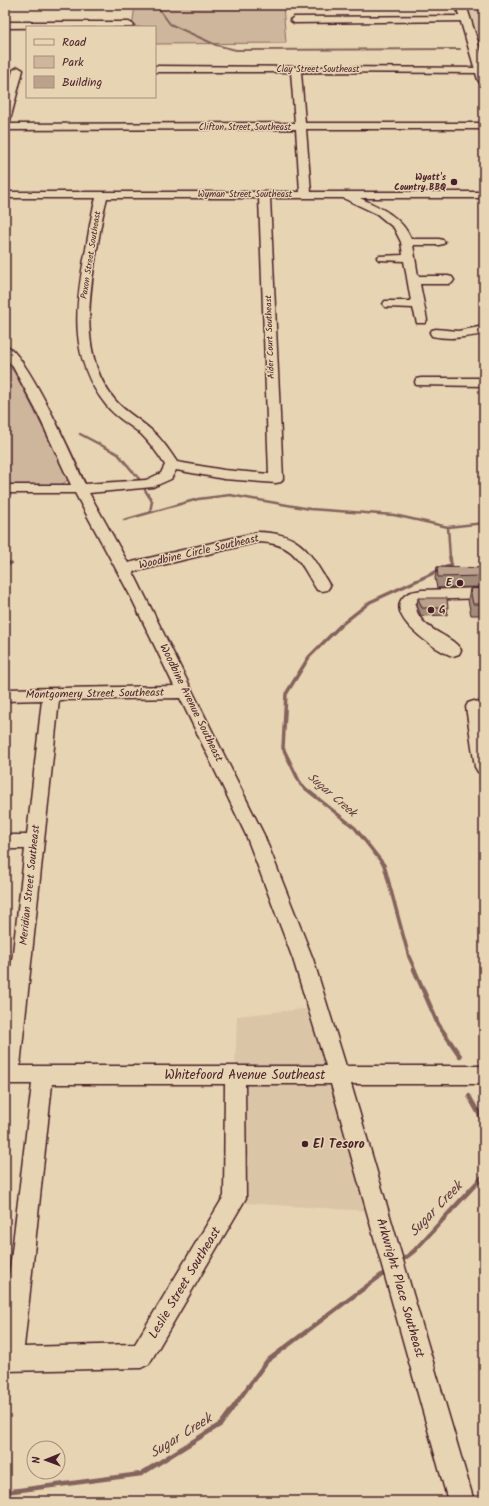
<svg xmlns="http://www.w3.org/2000/svg" width="489" height="1506" font-family="Kalam,sans-serif">
<rect width="100%" height="100%" fill="#e7d4b2"/>
<filter id="ink" filterUnits="userSpaceOnUse"><feTurbulence type="fractalNoise" baseFrequency=".025" numOctaves="2"/><feDisplacementMap in="SourceGraphic" scale="8" xChannelSelector="R" yChannelSelector="G"/><feConvolveMatrix kernelMatrix="1 2 1 2 8 2 1 2 1" color-interpolation-filters="sRGB"/></filter>
<g filter="url(#ink)">
<g fill="#dac5a7">
<path d="M459 5H484V50H472Z"/>
<path d="M322 1007 369 1211 230 1202 237 1016Z"/>
</g>
<g fill="#ceb69c" stroke="#8c6a64">
<path d="M135 5H283L286 43 155 44V27H132Z"/>
<path d="M5 361 15 373 69 479 61 485H5Z"/>
</g>
<g fill="none" stroke-linecap="round" stroke-linejoin="round">
<path stroke="#84625d" stroke-width="2" d="M151 5H156L170 24 216 45 236 50 460 49"/>
<g stroke="#84625d" stroke-width="2.5">
<path d="M80 434 118 454 140 480"/>
<path d="M145 490 152 501 150 512"/>
<path d="M124 520 198 499 230 495 310 509 394 515 448 527 484 523"/>
<path d="M448 527 450 558"/>
</g>
<g stroke="#84625d" stroke-width="3.5">
<path d="M5 565 11 563"/>
<path d="M415 970 409 957 384 865 355 828 301 785 283 748 286 694 309 657 341 625 370 602 451 565 450 557"/>
</g>
<g stroke="#84625d" stroke-width="4.5">
<path d="M414 969 438 1024 460 1056"/>
<path d="M469 1096 484 1123"/>
<path d="M405 1258 414 1251 484 1175"/>
<path d="M5 1492 141 1474 221 1424 267 1361 383 1274"/>
</g>
<defs>
<g id="minor">
<path d="M465 16 468 17 469 19 468 21 294 23 290 20 294 17Z"/>
<path d="M5 22H129L134 25 132 27 5 28Z"/>
<path d="M155 66 484 68V72L481 73 301 72 305 123H484V129H306L311 192H484V198H360C380 207 402 217 411 239H439L443 240 445 242 443 244 439 245H413L418 276H448L452 277 454 280 452 283 448 284H420L427 320 425 323H417L413 308 385 307 383 304 385 301H411L404 261 379 260 377 258 379 256 403 255 401 242 394 228 377 214 343 198H270L283 479 281 482 276 483 224 479 176 470 171 479 153 487 89 493 128 563 258 532C302 533 309 552 330 586L327 590 322 591 317 590C299 561 295 543 258 542L133 572 264 835 313 959 346 1066H484V1084H351L474 1501H448L331 1084H245L246 1198 149 1364 141 1368 5 1371V1310L32 1084H5V1021L25 849H5V835H27L42 700 5 701V689L174 686 131 597 75 493H5V485H71L36 410 13 367 5 357V345C26 351 74 460 85 484L146 480 161 473 165 465C158 454 150 443 141 434 129 424 115 417 106 405 68 358 75 304 86 249 89 232 91 215 96 198H5V192H300L296 129 5 130V103L13 70 18 67 23 70 9 124 295 123 291 72H155ZM107 198H259L269 474 224 470 177 462C169 450 161 438 150 429 139 419 125 412 115 400 80 358 88 299 97 249 100 232 102 215 107 198ZM180 698 246 835 293 959 326 1066H20L59 700ZM52 1084H225L224 1196 135 1344 24 1347Z"/>
<path d="M484 326V334C466 337 450 340 432 336L430 333 432 330 436 329 458 331Z"/>
<path d="M421 378H484V386L416 385 415 382 416 379Z"/>
<path d="M484 588V598L422 600 418 601 415 604C418 631 451 633 461 650L459 654 453 656C436 651 379 613 407 594 411 591 417 591 422 590Z"/>
<path d="M474 701 480 703 484 717V774L478 772 475 767 466 707 468 703Z"/>
</g>
<path id="major" d="M456 5H466L484 61V84L480 83 478 80Z"/>
</defs>
<use href="#minor" stroke="#4a1f2b" stroke-width="3"/>
<use href="#major" stroke="#4a1f2b" stroke-width="3"/>
<use href="#minor" fill="#e7d4b2" fill-rule="evenodd"/>
<use href="#major" fill="#e7d4b2" fill-rule="evenodd"/>
</g>
<g fill="#a18b79" stroke="#4a1f2b">
<path d="M437 567 484 568V587L437 588 435 578Z"/>
<path d="M484 588V615H471L468 600 470 589Z"/>
<path d="M418 598 448 608 447 615 421 616 417 605Z"/>
</g>
<g fill="#bba28d" stroke="#4a1f2b">
<path d="M437 567 484 568V576L438 577Z"/>
<path d="M484 588V604H473L470 589Z"/>
<path d="M418 598H447L448 608H422Z"/>
</g>
</g>
<g fill="#4a1f2b" stroke="#e7d4b2" stroke-width="1.5">
<circle cx="454" cy="182" r="4"/>
<circle cx="460" cy="583" r="4"/>
<circle cx="431" cy="610" r="4"/>
<circle cx="305" cy="1144" r="4"/>
</g>
<g text-anchor="middle" dominant-baseline="central" stroke-width="3" stroke-linejoin="round" paint-order="stroke">
<g font-size="9" fill="#4a1f2b" stroke="#e7d4b2">
<text x="318" y="69">Clay Street Southeast</text>
<text x="245" y="127">Clifton Street Southeast</text>
<text x="245" y="194">Wyman Street Southeast</text>
<text transform="translate(91 255) rotate(-81)">Paxon Street Southeast</text>
<text transform="translate(270 337) rotate(-92)">Alder Court Southeast</text>
</g>
<g font-size="9" font-weight="bold" fill="#4a1f2b" stroke="#e7d4b2" text-anchor="end">
<text x="446" y="177">Wyatt's<tspan x="446" dy="10">Country BBQ</tspan></text>
</g>
<g font-size="11" fill="#4a1f2b" stroke="#e7d4b2">
<text transform="translate(199 552) rotate(-13)">Woodbine Circle Southeast</text>
<text transform="translate(95 694) rotate(-1)">Montgomery Street Southeast</text>
<text transform="translate(191 703) rotate(64)">Woodbine Avenue Southeast</text>
<text transform="translate(30 885) rotate(-84)">Meridian Street Southeast</text>
</g>
<g font-size="11" font-weight="bold" fill="#4a1f2b" stroke="#e7d4b2" text-anchor="end">
<text x="452" y="583">E</text>
<text x="439" y="610" text-anchor="start">G</text>
</g>
<g font-size="12" font-style="italic" fill="#623b40" stroke="#e7d4b2">
<text transform="translate(332 795) rotate(41)">Sugar Creek</text>
</g>
<g font-size="13" fill="#4a1f2b" stroke="#e7d4b2">
<text x="245" y="1075">Whitefoord Avenue Southeast</text>
<text transform="translate(185 1283) rotate(-59)">Leslie Street Southeast</text>
<text transform="translate(400 1288) rotate(74)">Arkwright Place Southeast</text>
</g>
<g font-size="13" font-weight="bold" fill="#4a1f2b" stroke="#e7d4b2" text-anchor="start">
<text x="313" y="1144">El Tesoro</text>
</g>
<g font-size="14" font-style="italic" fill="#623b40" stroke="#e7d4b2">
<text transform="translate(436 1209) rotate(-46)">Sugar Creek</text>
<text transform="translate(181 1436) rotate(-32)">Sugar Creek</text>
</g>
</g>
<rect width="489" height="1506" fill="none" stroke="#e7d4b2" stroke-width="20"/>
<rect x="10" y="10" width="469" height="1486" fill="none" stroke="#4a1f2b" stroke-width="1.5" filter="url(#ink)"/>
<rect x="26" y="26" width="130" height="72" fill="#e7d4b2" stroke="#a88c7c"/>
<rect x="34" y="39" width="20" height="6" fill="#e7d4b2" stroke="#a88c7c"/>
<text x="62" y="46" font-size="12" fill="#4a1f2b">Road</text>
<rect x="34" y="56" width="20" height="12" fill="#ceb69c" stroke="#a88c7c"/>
<text x="62" y="66" font-size="12" fill="#4a1f2b">Park</text>
<rect x="34" y="76" width="20" height="12" fill="#bba28d" stroke="#a88c7c"/>
<text x="62" y="86" font-size="12" fill="#4a1f2b">Building</text>
<g transform="translate(46 1460) rotate(269)"><circle r="19" fill="#e7d4b2" stroke="#a88c7c"/>
<path d="M0-3L7 15L0 10L-7 15Z" fill="#4a1f2b"/>
<text y="-6" font-size="11" font-weight="bold" text-anchor="middle" fill="#4a1f2b">N</text>
</g>
</svg>
